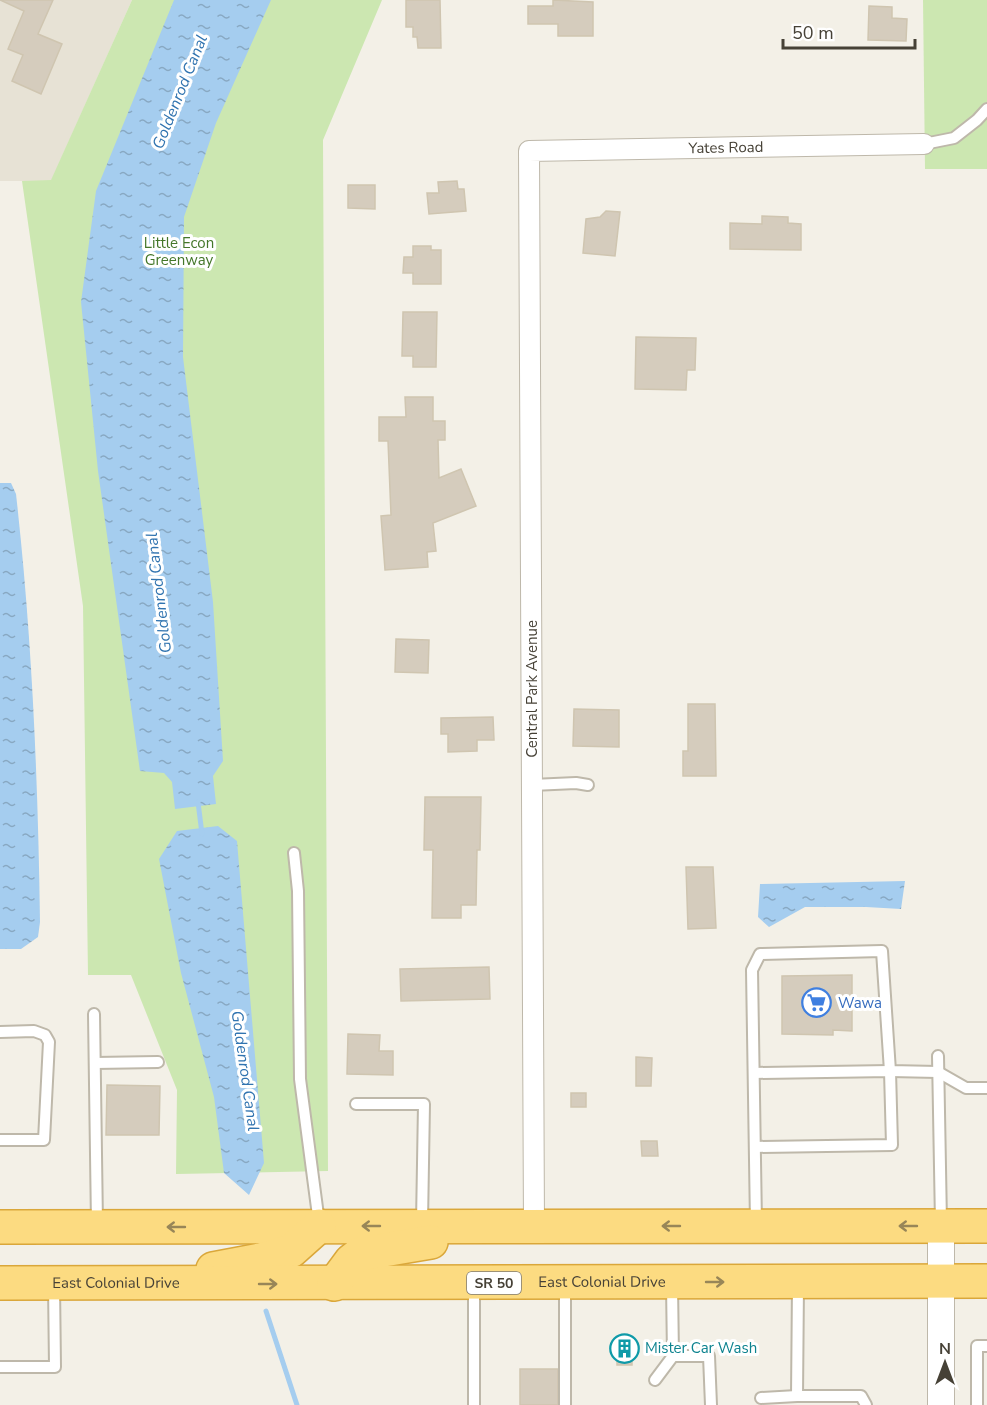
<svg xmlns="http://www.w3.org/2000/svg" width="987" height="1405" font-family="'Nunito Sans',sans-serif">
<defs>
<pattern id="water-ripples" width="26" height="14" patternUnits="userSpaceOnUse" patternTransform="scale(1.5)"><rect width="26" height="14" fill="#a5cdef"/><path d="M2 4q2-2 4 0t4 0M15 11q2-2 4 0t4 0" fill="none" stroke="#88a8c2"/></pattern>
</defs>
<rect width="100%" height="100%" fill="#f3f0e7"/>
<path fill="#e7e2d5" d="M0 0H132L51 181H0Z"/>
<g fill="#cce7b1">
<path d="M132 0H382L323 140 328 1171 176 1174 177 1090 131 975H88L83 606 22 181 51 180Z"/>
<path d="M923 0H987V169H925Z"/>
</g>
<g fill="url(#water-ripples)">
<path d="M174 0H271L216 123 184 217 183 357 213 602 223 761 213 776 216 804 175 809 172 782 164 773 140 771 98 471 81 302 96 191Z"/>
<path d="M0 483H11L16 494C32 636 38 779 40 922L38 937 21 949H0Z"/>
<path d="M218 826 237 841 264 1163 249 1195 224 1173 214 1097 181 973 159 859 177 831Z"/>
<path d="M905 881 901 909 866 907H805L769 927 758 917 760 884Z"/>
</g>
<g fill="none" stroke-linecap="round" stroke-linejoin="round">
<g stroke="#a5cdef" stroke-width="5">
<path d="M198 802 202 834"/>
<path d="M266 1311 297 1405"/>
</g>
</g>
<g fill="#d5ccbd" stroke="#cfc5b0" stroke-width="1.5">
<path d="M0 0H53L38 34 62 44 41 94 12 81 23 55 8 49 24 11Z"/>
<path d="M406 0H440L441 48H418L417 37H413V27H406Z"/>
<path d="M553 0 593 2V36H558V24H528V6H553Z"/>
<path d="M869 6 892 7V18L907 19 906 41 868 40Z"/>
<path d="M457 181 458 189H464L466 211 429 214 427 193H439L438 182Z"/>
<path d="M348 185H375V209L348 208Z"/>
<path d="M606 211 620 212 615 256 583 253 586 219 600 217Z"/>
<path d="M762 216 788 217V223L801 224V250L730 249V223L762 224Z"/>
<path d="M413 246H431V250H441V284H413V273H403L404 257H413Z"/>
<path d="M403 312H437L436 367H413V356H402Z"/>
<path d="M636 337 696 338 695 370H687L686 390 635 389Z"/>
<path d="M405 397H433V421H445V440H438L439 478 461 469 476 506 433 523 436 551 427 552 428 567 385 570 381 516 391 515 388 441H379V417H406Z"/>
<path d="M396 639 429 640 428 673 395 672Z"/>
<path d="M688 704H715L716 776H683V751H688Z"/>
<path d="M574 709 619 710V747L573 746Z"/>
<path d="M493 717 494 740H477V751L448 752V734H441V718Z"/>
<path d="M425 797H481L480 850H477L476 905H461V918H432L433 850H424Z"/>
<path d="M686 867H713L716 928 688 929Z"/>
<path d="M489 967 490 999 401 1001 400 969Z"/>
<path d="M852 975V1031L833 1030V1035L782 1034V976Z"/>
<path d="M348 1034 380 1035 379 1051H393V1075L347 1074Z"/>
<path d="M636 1057 652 1058 651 1086H636Z"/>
<path d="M107 1085 160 1086 159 1135H106Z"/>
<rect x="571" y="1093" width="15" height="14"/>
<path d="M641 1141H657L658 1156H642Z"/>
<rect x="617" y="1341" width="15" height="24"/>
<rect x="520" y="1369" width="38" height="36"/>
</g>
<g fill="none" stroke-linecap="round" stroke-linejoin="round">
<defs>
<g id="service">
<path d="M924 144 954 138 977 120 987 109"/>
<path d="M532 785 576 783 588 785"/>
<path d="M294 853 298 891 300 1079 319 1223"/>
<path d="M94 1014 97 1224"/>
<path d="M0 1032 34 1031 45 1035 49 1042 44 1140H0"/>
<path d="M938 1056 941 1223"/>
<path d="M95 1063 158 1062"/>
<path d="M754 1073 890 1071 892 1145 755 1147"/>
<path d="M356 1104H424L422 1222"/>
<path d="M756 1223 752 970 760 954 882 951 890 1071 938 1072 966 1088H987"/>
<path d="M798 1285 797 1396H861L866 1405"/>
<path d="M565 1286V1405"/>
<path d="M673 1356H709L711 1405"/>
<path d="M0 1367H55L54 1285"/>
<path d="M655 1380 673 1356 672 1285"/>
<path d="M761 1398 797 1396"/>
<path d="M474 1405V1287"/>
<path d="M977 1405V1346H987"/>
</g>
<g id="minor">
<path id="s1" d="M534 1226 529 151 924 144"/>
</g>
<path id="tertiary" d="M941 1226V1405"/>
<g id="trunk">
<path d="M0 1227 987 1226"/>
<path d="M213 1269 260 1260 291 1251 319 1226"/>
<path id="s2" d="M0 1283 987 1281"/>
<path d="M334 1284 351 1261 360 1254 431 1242"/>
</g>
</defs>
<use href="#service" stroke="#beb8aa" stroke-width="14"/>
<use href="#minor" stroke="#beb8aa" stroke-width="22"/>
<use href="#tertiary" stroke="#beb8aa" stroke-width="28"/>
<use href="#trunk" stroke="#daa73a" stroke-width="36"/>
<use href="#service" stroke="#fff" stroke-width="10"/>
<use href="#minor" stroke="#fff" stroke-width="20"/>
<use href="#tertiary" stroke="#fff" stroke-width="26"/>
<use href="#trunk" stroke="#fcdb81" stroke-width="33"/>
</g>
<defs><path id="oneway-shaft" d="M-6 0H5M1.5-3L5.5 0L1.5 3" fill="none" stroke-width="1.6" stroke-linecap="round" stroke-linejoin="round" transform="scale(1.5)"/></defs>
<g stroke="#988658">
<use href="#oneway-shaft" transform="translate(371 1226) rotate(-180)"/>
<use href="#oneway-shaft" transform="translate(671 1226) rotate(180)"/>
<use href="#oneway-shaft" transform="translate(908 1226) rotate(180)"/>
<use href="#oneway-shaft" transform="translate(176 1227) rotate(180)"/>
<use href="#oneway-shaft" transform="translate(715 1282)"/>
<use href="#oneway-shaft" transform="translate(268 1284)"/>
</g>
<defs>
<symbol id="supermarket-ring" viewBox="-11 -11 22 22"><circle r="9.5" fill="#fff" stroke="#3f7fe0" stroke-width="1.5"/><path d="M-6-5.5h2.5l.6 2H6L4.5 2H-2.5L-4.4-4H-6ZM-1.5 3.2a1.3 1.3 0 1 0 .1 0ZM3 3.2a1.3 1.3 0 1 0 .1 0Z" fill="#3f7fe0"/></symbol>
<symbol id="building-ring" viewBox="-11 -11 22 22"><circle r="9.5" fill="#fff" stroke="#0f9aa8" stroke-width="1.5"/><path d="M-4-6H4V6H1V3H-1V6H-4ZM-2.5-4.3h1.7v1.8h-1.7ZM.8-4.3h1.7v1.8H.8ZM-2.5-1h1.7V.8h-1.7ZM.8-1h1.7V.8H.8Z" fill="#0f9aa8"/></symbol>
</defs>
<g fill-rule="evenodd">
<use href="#supermarket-ring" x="800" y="986" width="33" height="33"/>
<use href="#building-ring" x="608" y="1332" width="33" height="33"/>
</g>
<g text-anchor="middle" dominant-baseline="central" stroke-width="6" stroke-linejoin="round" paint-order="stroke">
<rect fill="#fff" stroke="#7e7a72" stroke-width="1.5" x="467" y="1272" width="54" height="22" rx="4.5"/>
<g font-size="14" font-weight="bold" fill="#464136">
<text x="494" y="1283">SR 50</text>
</g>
<g font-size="15" fill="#464136" stroke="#fff">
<text stroke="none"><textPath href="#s1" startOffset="1272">Yates Road</textPath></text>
<text transform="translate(532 689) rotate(-90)">Central Park Avenue</text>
<text stroke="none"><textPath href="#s2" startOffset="602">East Colonial Drive</textPath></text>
<text stroke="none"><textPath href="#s2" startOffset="116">East Colonial Drive</textPath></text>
</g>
<g font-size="15" fill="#44772a" stroke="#fff">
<text x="179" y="243">Little Econ<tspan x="179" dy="17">Greenway</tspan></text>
</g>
<g font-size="15" fill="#366cbe" stroke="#fff" text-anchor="start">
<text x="838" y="1003">Wawa</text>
</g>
<g font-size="15" fill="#0d838f" stroke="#fff" text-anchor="start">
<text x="645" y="1348">Mister Car Wash</text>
</g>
<g font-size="16" font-style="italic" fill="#3174b0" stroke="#fff">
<text transform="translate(180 92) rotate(-68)">Goldenrod Canal</text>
<text transform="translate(159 593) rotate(-97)">Goldenrod Canal</text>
<text transform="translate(245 1071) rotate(82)">Goldenrod Canal</text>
</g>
</g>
<g transform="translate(945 1363)" stroke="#ffffff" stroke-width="4.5" paint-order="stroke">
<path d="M0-4.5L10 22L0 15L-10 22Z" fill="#464136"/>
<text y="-9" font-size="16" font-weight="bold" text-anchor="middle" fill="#464136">N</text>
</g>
<path d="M783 39v9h132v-9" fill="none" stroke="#464136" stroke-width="3"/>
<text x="792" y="39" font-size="18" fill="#464136" stroke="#ffffff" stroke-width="4.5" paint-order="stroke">50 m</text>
</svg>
